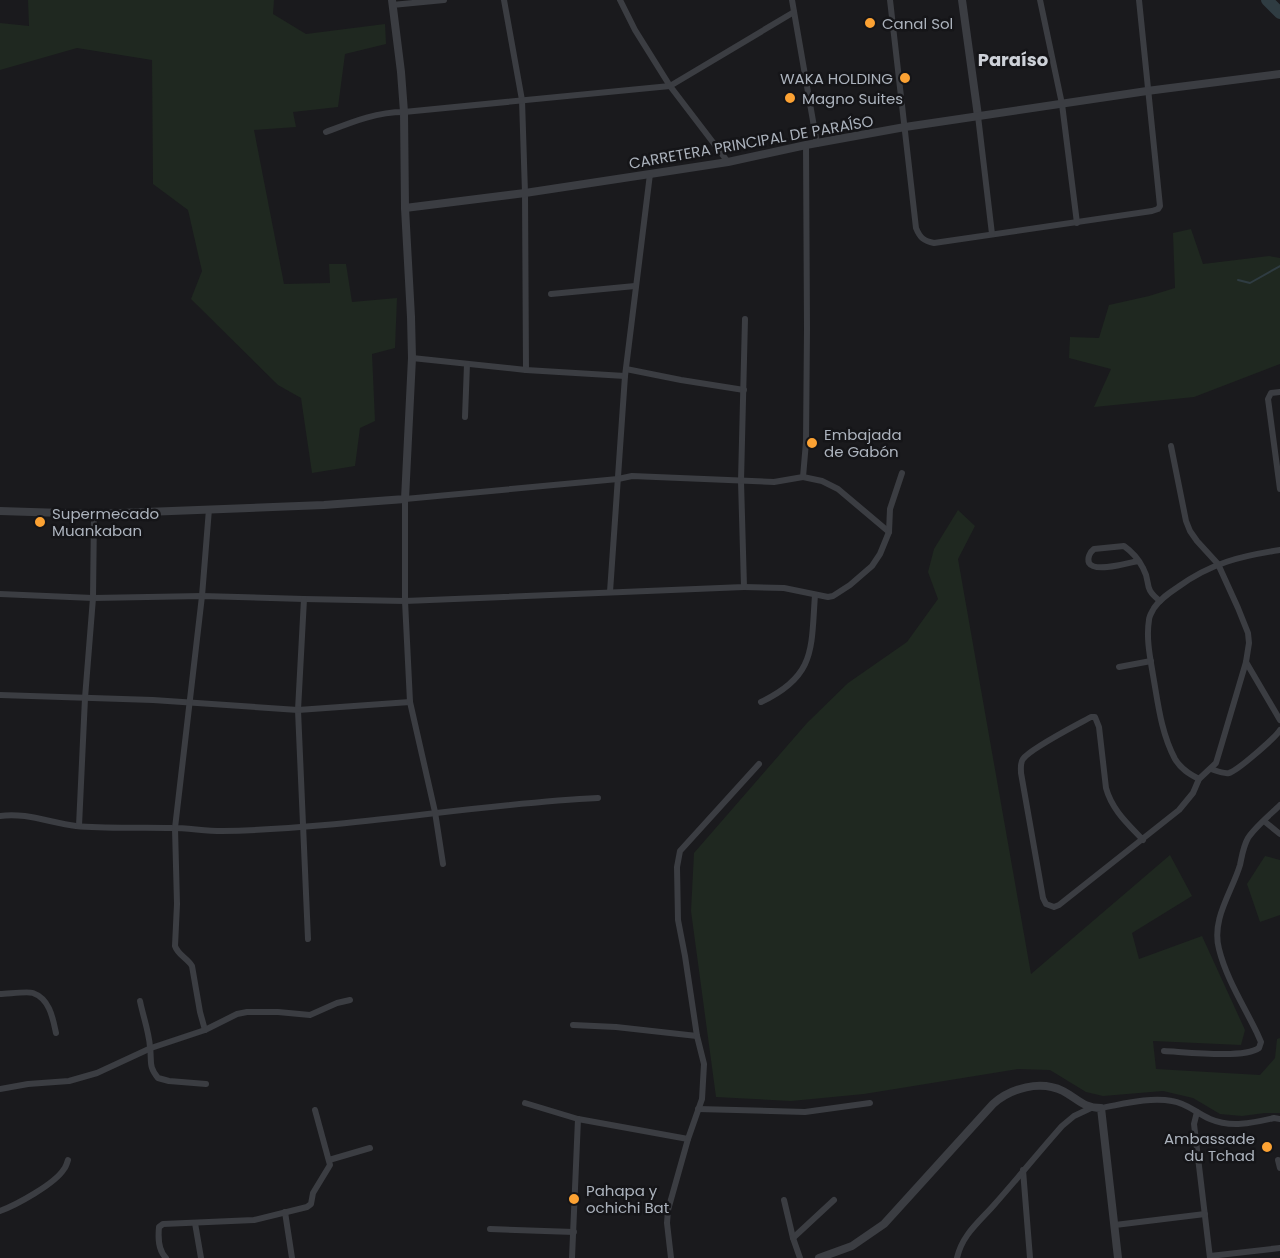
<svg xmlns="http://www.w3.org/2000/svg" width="1280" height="1258" font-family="Poppins,sans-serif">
<rect width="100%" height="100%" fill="#1a1a1d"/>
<g fill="#1f2820">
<path d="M28 0H274L273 14 306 34 385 24 386 44 345 54 338 107 293 112 296 127 254 130 284 284 330 283 329 264H346L352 302 397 298 395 348 372 354 375 421 360 428 355 466 312 473 301 398 278 385 191 299 202 271 188 210 153 184 152 60 77 48 0 70V23L29 26Z"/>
<path d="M1191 229 1203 264 1269 256 1280 258V364L1194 397 1094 407 1111 369 1069 358 1070 337 1099 338 1109 305 1149 296 1175 288 1173 233Z"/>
<path d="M958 510 975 526 958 559 1031 974 1170 855 1192 896 1132 933 1139 959 1202 936 1245 1030 1241 1045 1153 1041 1156 1069 1260 1075 1275 1058 1277 1039 1280 1038V1113H1265L1242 1116 1220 1114 1193 1098 1163 1091 1103 1096 1086 1092 1050 1070 1018 1069 864 1094 791 1101 716 1097 691 911 694 853 807 723 848 683 907 642 938 599 928 572 934 549Z"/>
<path d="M1265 856 1280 860V915L1260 922 1247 884Z"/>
</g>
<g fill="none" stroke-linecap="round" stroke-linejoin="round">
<path stroke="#2f3c42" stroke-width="2" d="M1238 280 1250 283 1280 266"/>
<path stroke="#2f3c42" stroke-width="12" d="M1267 0 1280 13"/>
<g stroke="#3b3d42" stroke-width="6">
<path d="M504 0 522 100 525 193 526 370"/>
<path d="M620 0 635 30 670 86 728 162"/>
<path d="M792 0 817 144"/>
<path d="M890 0 916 228C920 238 924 241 934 243L1152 211 1158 209 1160 206 1139 0"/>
<path d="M1040 0 1062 104 1077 223"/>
<path d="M392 5 444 0"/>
<path d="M978 116 992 234"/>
<path d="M326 132C352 122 376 112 404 112L670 86 794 12"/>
<path d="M551 294 635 286"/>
<path d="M412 358 526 370 625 376"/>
<path d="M626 369 681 380 744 390"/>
<path d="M1280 392 1271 393 1268 399 1280 489"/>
<path d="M465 417 467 364"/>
<path d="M803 477 822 481 838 489 889 532"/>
<path d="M1138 561C1128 563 1095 573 1089 563 1087 558 1090 552 1094 549L1124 546C1131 551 1139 560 1143 568 1152 584 1142 587 1160 601"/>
<path d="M744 587 784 588 828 597 833 596 850 585 872 566 880 554 889 532 890 509 902 473"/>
<path d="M610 592 625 376 650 174"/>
<path d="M0 594 93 598 202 596 304 599 405 601 744 587 741 481 745 319"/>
<path d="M304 599 298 710 308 939"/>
<path d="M1246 662 1280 720"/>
<path d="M1119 667 1151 661"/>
<path d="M0 695 153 700 298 710 410 702"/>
<path d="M761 702C816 676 811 649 815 595"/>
<path d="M1211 769C1217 771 1223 774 1229 773 1237 771 1275 738 1280 730"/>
<path d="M1199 779C1189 774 1181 769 1175 759 1161 733 1158 703 1153 675 1150 657 1146 638 1149 620 1149 616 1152 612 1154 608 1160 599 1169 593 1178 587 1211 563 1241 556 1280 550"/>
<path d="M0 816C25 812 51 823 76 826 107 829 141 827 172 828 188 828 205 831 222 831 348 829 472 804 598 798"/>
<path d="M1264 821 1280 834"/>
<path d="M79 826 85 698 93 598 94 514"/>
<path d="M1143 840C1128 824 1112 810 1106 788L1099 727 1095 717H1091C1077 725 1031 748 1023 759 1020 763 1021 768 1021 773L1043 898 1046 904 1054 907 1059 905 1179 810 1193 793 1199 779 1216 763 1222 743 1246 662 1249 643 1248 633 1238 608 1218 564 1197 541 1190 531 1186 521 1171 446"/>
<path d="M443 864 435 812 410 702 405 601V499L618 479 632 476 774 482 803 477 806 442 807 329 806 145"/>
<path d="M0 994C8 994 27 991 33 993 50 999 53 1019 56 1033"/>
<path d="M140 1001C143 1016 149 1032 150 1047 152 1061 148 1066 158 1078L169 1081 206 1084"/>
<path d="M573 1025 616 1027 697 1036"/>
<path d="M205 1030 200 1012 192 966C187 958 178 955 175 946L177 904 175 828 202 596 209 509"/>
<path d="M1164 1051C1185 1052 1244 1059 1259 1048L1261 1042 1257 1033C1244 1006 1226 978 1219 949 1211 919 1232 892 1240 865 1242 856 1243 847 1248 838 1255 827 1270 815 1280 805"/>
<path d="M0 1089 28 1084 69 1081 97 1073 151 1048 205 1030 237 1014 247 1012H278L310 1015 337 1003 350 1000"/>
<path d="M525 1103 578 1119 688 1139"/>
<path d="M1101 1108C1124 1104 1149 1097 1172 1101 1187 1103 1196 1113 1210 1119 1231 1128 1252 1123 1274 1118L1280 1119"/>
<path d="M698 1109 805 1112 870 1103"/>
<path d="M1197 1112 1194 1124 1210 1258"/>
<path d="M329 1160 370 1148"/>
<path d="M1278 1160 1280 1168"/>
<path d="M1023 1170 1030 1258"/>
<path d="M784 1200 793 1238 800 1258"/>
<path d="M0 1211C16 1205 55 1184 64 1169 66 1167 67 1163 68 1160"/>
<path d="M285 1212 292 1258"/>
<path d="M195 1223 201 1258"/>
<path d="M1115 1225 1205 1214"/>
<path d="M490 1229 574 1232"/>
<path d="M793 1238 834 1200"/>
<path d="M1210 1256 1280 1248"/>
<path d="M166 1258C158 1250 158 1238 159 1227L163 1224 254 1220 307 1207 311 1204 313 1193 330 1165 315 1110"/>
<path d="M572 1258 578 1119"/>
<path d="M671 1258 667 1223 668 1210 688 1139 702 1099 704 1064 697 1036 685 956 678 920 677 867 680 851 759 764"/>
<path d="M957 1258C962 1235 979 1222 994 1205 1017 1179 1039 1152 1062 1126L1074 1116 1091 1108"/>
</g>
<g stroke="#3b3d42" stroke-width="8">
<path d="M962 0 978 116"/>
<path d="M405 208 525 193 650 174 728 162 806 145 905 127 1147 91 1280 74"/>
<path d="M0 511 94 514 324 505 405 499 412 358 411 317 405 208 404 112 401 72 392 0"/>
<path d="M819 1258 852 1246 884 1224 993 1104C1011 1088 1040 1080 1063 1091 1078 1099 1083 1108 1101 1108L1118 1258"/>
</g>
</g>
<g fill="#fca233" stroke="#151518" stroke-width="2">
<circle cx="870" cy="23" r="6"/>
<circle cx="905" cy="78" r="6"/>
<circle cx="790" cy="98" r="6"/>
<circle cx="812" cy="443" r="6"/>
<circle cx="40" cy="522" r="6"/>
<circle cx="1267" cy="1147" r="6"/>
<circle cx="574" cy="1199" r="6"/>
</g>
<g text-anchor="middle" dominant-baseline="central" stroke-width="5" stroke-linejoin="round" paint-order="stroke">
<g font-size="15" fill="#acb3bd" stroke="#151518" text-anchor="start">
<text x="882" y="23">Canal Sol</text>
<text x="893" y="78" text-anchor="end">WAKA HOLDING</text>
<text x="802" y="98">Magno Suites</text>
<text x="824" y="434">Embajada<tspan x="824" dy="17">de Gabón</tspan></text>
<text x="52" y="513">Supermecado<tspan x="52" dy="17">Muankaban</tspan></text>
<text x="1255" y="1138" text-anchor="end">Ambassade<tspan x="1255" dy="17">du Tchad</tspan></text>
<text x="586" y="1190">Pahapa y<tspan x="586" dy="17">ochichi Bat</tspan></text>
</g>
<g font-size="15" fill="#acb3bd" stroke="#151518">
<text transform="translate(751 142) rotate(-10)">CARRETERA PRINCIPAL DE PARAÍSO</text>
</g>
<g font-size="18" font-weight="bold" fill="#cdd1d8" stroke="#151518">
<text x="1013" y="59">Paraíso</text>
</g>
</g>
</svg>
